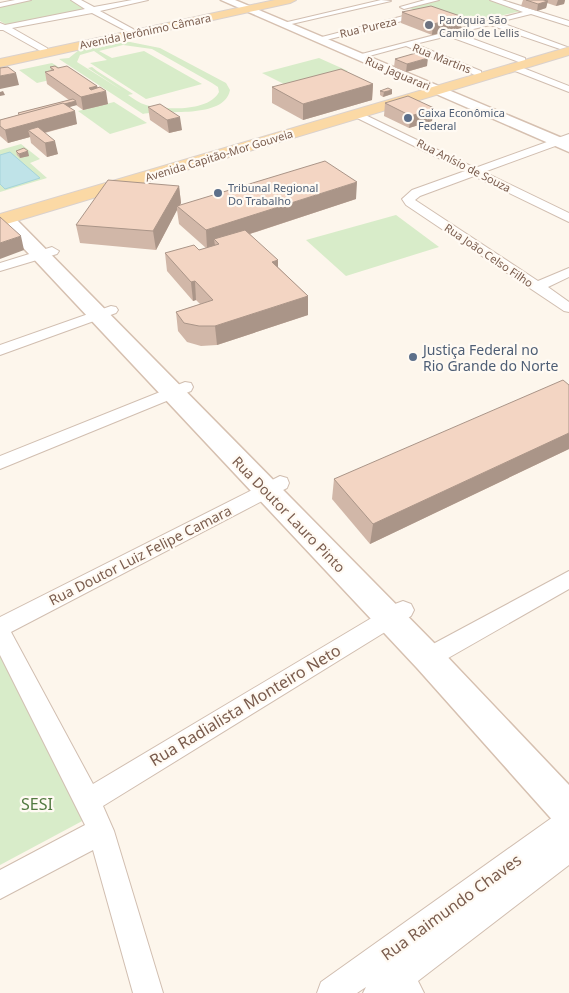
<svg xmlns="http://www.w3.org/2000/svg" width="569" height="993" font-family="'Noto Sans',sans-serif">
<rect width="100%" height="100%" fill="#fdf6ec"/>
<g fill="#d8ecc9" fill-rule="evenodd">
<path d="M30 0H71L89 9 7 25 0 21V6Z"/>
<path d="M440 0H489L521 11 458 26 407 7Z"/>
<path d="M111 42H130L160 48 226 83 230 90C224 120 164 109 143 114L59 59 69 58 79 50ZM123 45 152 49 212 83 218 87 219 92C209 112 164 110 146 105 139 103 134 99 128 95L133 94 97 71 92 67 88 68 123 91 77 62 80 55 94 51 107 60 90 63 146 99 202 84 144 51 112 58 99 51Z"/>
<path d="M319 58 348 71 290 87 262 73Z"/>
<path d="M52 63 71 75 37 83 19 70Z"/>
<path d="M114 102 147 123 110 134 78 111Z"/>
<path d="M21 144 40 159 30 163 47 178 0 192V150Z"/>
<path d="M396 215 439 247 346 276 306 240Z"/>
<path d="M0 651 86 819 0 865Z"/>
</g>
<path fill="#bfe3e8" stroke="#a5d3da" d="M10 152 40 178 5 189 0 184V155Z"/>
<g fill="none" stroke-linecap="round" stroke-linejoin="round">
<defs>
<g id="street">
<path d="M15 0H31L0 7V3Z"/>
<path d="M71 0H81L94 7 132 0H148L100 11 133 29 134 31 130 33 92 13 12 28 47 48V52L44 53 3 30H0V23L5 25 85 9Z"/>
<path d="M381 0 391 1 283 26 279 24Z"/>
<path d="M425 0H439L404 9 400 7Z"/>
<path d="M490 0H502L569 21V26L531 14 499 22 567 47 560 49 490 25 457 33 525 58V62H519L448 36 415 44 481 71V75H475L406 46 358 59 354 56 523 12Z"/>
<path d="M419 12H422V16L318 42 314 39Z"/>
<path d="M513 64 569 86V92L510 69V65Z"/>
<path d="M357 111 475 168 569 134V141L484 172 569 213V222L474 176 420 196 415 200 538 281 569 268V277L548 287 569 302V312L564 311 406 205 402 199 412 190 465 171 353 116 352 114Z"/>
<path d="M52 247 59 251 57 254 0 271V263Z"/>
<path d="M111 306 116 307 118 310 116 313 0 355V345Z"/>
<path d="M185 382 191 383 193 387 191 391 0 469V456Z"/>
<path d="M280 476 287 478 289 483 287 488 11 632 93 784 395 604 403 601 411 604 414 610 411 616 103 806 114 831 163 993H133L93 850 0 899V870L85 825 0 655V617Z"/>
<path d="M569 571V589L436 665 428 668 420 665 417 658 420 651Z"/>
<path d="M569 808V865L418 981 424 993H363L366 987 357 993H317L321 982 560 812Z"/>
</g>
<g id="secondary">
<path d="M221 0H235L569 141V152Z"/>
<path d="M6 214 12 215 439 648 569 785V829L556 824 417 668 0 223V215Z"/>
</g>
<g id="primary">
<path d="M275 0H296L290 3 0 67V59Z"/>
<path d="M569 47V55L0 226V214Z"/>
</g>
</defs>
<use href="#street" stroke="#d1beb0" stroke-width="2"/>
<use href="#secondary" stroke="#d6c0b0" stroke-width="3"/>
<use href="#primary" stroke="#dad1cd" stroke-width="2"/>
<use href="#street" fill="#fff" fill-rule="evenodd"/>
<use href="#secondary" fill="#fff" fill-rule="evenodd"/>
<use href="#primary" fill="#fbd9a5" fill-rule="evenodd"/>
</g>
<g fill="#d1b7a8">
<path d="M523 0H565L564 4 556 6 547 3 546 8 537 11 521 6Z"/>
<path d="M402 12 461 28 432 35 401 23Z"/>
<path d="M395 59 427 66 406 72 394 67Z"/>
<path d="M50 67 58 68 97 86 98 88 108 104 83 110 76 105 69 107 77 124 45 133 58 154 47 157 31 143 30 137 8 143 0 136V120L18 115V113L69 100 47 84 45 72 51 70Z"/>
<path d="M373 84 372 100 303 120 272 103V87Z"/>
<path d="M392 90V94L383 97 380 95V91Z"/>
<path d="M385 103 434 108 432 121 409 128 384 116Z"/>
<path d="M148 107 182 130 169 133 150 120Z"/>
<path d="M16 151 29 156 20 158 17 155Z"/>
<path d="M179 186 181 203 180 205 356 199 250 234 278 267 308 296V315L217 345 201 346 187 342 178 331 176 312 200 304 196 300 193 301 167 271 165 253 199 250 206 248 179 224 177 210 156 250 80 243 76 225Z"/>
<path d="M569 385V449L370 544 332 499 334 479Z"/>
</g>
<g fill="#aa9588">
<path d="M558 0H565L564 4 556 6Z"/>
<path d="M548 1 546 8 537 11 538 4Z"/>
<path d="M463 17 461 28 432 35 433 24Z"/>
<path d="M428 58 427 66 406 72 407 64Z"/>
<path d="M16 73 19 85 0 89V76Z"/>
<path d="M373 84 372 100 303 120V104Z"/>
<path d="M97 86 99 93 106 91 108 104 83 110 81 97 89 88Z"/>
<path d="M392 90V94L383 97 384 92Z"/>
<path d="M3 91 5 95 0 96V92Z"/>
<path d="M76 101 77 105 29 118 28 113Z"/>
<path d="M434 108 432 121 409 128 411 116Z"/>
<path d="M75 111 77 124 35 135 28 130 30 137 8 143 5 130Z"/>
<path d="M180 117 182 130 169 133 167 120Z"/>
<path d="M55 141 58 154 47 157 45 143Z"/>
<path d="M28 151 29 156 20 158 19 154Z"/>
<path d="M357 182 356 199 219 244 214 239 215 246 207 248 206 230Z"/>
<path d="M179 186 181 203 179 207 177 206V210L156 250 153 231Z"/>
<path d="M21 236 24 250 0 259V243Z"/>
<path d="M278 260V279L272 262Z"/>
<path d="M195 281 196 300 193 301 191 282Z"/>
<path d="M308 296V315L217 345 215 326Z"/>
<path d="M569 433V449L370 544 373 524Z"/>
</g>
<g fill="#f3d5c3" stroke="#aa9588">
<path d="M526 0H543L548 1 538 4Z"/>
<path d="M431 6 463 17 433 24 402 12Z"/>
<path d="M416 53 428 58 407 64 395 59Z"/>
<path d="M55 66 58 68 67 66 97 86 89 88 91 90 100 87 106 91 81 97 45 72 54 70 50 67Z"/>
<path d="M8 67 16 73 0 76V68Z"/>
<path d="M341 69 373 84 303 104 272 87Z"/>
<path d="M388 88 392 90 384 92 380 91Z"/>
<path d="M408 96 434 108 411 116 385 103Z"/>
<path d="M73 99 76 101 20 115 18 113Z"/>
<path d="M63 103 75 111 5 130 0 126V120Z"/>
<path d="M160 104 180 117 167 120 148 107Z"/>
<path d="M38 127 55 141 45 143 28 130Z"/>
<path d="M24 148 28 151 19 154 16 151Z"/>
<path d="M325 161 357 182 206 230 177 206Z"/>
<path d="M108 180 179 186 153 231 76 225Z"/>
<path d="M0 217 21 236 0 243Z"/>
<path d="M245 230 278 260 272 262 308 296 215 326H199L184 323 176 312 213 300 195 281 191 282 165 253 194 245 199 250 219 244 214 239Z"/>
<path d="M563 380 569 385V433L373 524 334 479Z"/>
</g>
<circle fill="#6b7280" stroke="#fffaf3" stroke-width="2" cx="429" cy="25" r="5"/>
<g fill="#5c6f8a" stroke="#fffaf3" stroke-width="2">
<circle cx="408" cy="118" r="5"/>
<circle cx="218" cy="193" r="5"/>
<circle cx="413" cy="357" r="5"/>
</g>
<g text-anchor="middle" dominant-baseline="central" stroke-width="4.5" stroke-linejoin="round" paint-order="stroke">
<g font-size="11" fill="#5b616d" stroke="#fffaf3" text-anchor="start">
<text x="439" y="19">Paróquia São<tspan x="439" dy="13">Camilo de Lellis</tspan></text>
</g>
<g font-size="11" fill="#7a5c4d" stroke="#fffaf3">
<text transform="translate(368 27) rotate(-13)">Rua Pureza</text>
<text transform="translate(145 31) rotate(-12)">Avenida Jerônimo Câmara</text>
<text transform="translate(442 58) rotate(22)">Rua Martins</text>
<text transform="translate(398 73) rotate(23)">Rua Jaguarari</text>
<text transform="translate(219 155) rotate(-17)">Avenida Capitão-Mor Gouveia</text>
<text transform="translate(464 165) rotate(27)">Rua Anísio de Souza</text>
<text transform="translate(489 255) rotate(34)">Rua João Celso Filho</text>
</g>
<g font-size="11" fill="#4e5e75" stroke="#fffaf3" text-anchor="start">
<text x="418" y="112">Caixa Econômica<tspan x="418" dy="13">Federal</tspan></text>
<text x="228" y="187">Tribunal Regional<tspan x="228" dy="13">Do Trabalho</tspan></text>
</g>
<g font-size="14" fill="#4e5e75" stroke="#fffaf3" text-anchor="start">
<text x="423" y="349">Justiça Federal no<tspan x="423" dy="16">Rio Grande do Norte</tspan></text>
</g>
<g font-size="14" fill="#7a5c4d" stroke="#fffaf3">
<text transform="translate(289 514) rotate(46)">Rua Doutor Lauro Pinto</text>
<text transform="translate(140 555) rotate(-27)">Rua Doutor Luiz Felipe Camara</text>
</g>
<g font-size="16" fill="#7a5c4d" stroke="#fffaf3">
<text transform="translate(245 705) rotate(-31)">Rua Radialista Monteiro Neto</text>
<text transform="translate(451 907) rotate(-36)">Rua Raimundo Chaves</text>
</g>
<g font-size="16" fill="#537a41" stroke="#fffaf3">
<text x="37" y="804">SESI</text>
</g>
</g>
</svg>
